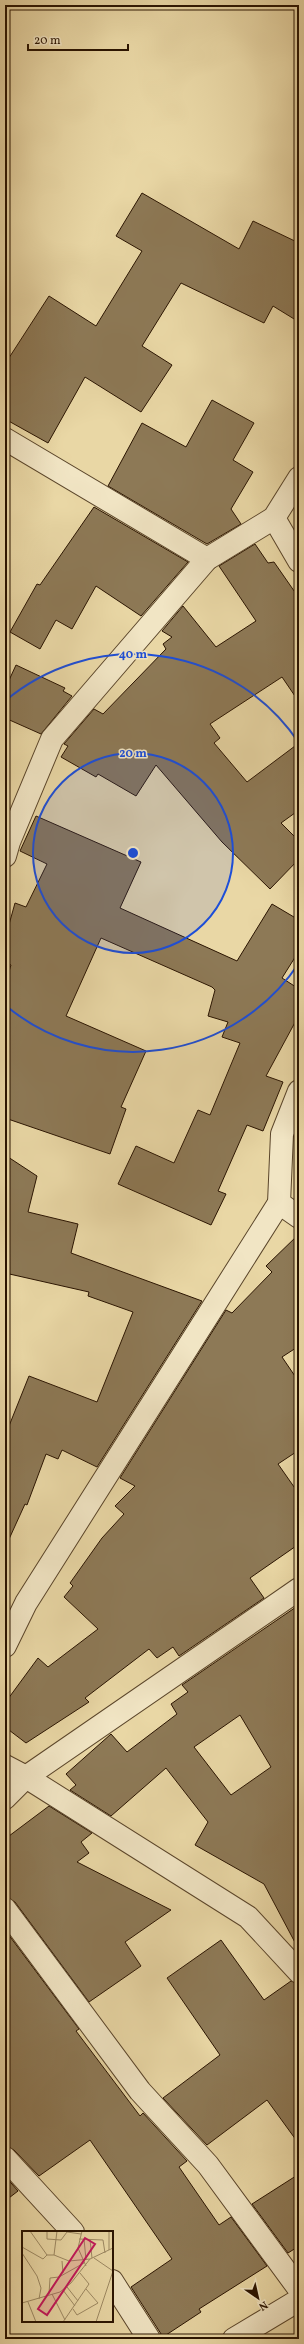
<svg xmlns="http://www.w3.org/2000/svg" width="304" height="2344" font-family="Vollkorn,serif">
<rect width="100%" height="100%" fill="#e9d7a5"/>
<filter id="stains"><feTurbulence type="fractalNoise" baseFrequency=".005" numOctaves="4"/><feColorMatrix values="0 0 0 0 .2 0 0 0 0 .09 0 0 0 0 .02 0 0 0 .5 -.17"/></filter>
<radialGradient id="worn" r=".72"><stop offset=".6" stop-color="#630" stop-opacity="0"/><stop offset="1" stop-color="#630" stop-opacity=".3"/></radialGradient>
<g fill="#8d7956" stroke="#2a1401" fill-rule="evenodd">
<path d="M142 193 239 249 253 221 299 243V322L273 306 264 323 181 283 142 346 172 365 141 412 85 377 48 443 5 419V364L49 296 96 326 142 251 116 236Z"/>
<path d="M212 400 254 423 233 460 253 472 231 509 241 524 207 544 108 486 142 423 186 447Z"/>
<path d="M94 507 188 562 141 616 96 586 72 629 56 620 40 649 10 632 37 584 40 585Z"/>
<path d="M255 544 268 563 274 562 299 598V702L282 677 210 724 220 738 214 743 247 782 299 743V810L281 823 299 841V859L270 889 222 842 156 765 136 796 98 774 96 777 61 757 68 746 64 744 94 709 103 714 166 649 163 644 172 637 162 631 183 606 216 647 256 621 219 566Z"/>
<path d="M16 665 65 688 63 691 72 696 41 734 5 718V689Z"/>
<path d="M36 816 141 862 120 908 237 961 272 904 299 920V951L282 978 299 989V1015L266 1076 283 1082 263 1131 247 1125 218 1191 226 1194 211 1225 118 1184 136 1146 174 1163 198 1110 210 1115 240 1043 222 1037 228 1022 208 1016 215 990 212 987 101 938 66 1016 146 1051 121 1107 126 1109 110 1154 5 1118V984L11 965 5 962V939L15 903 26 907 47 864 20 851Z"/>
<path d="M5 1155 37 1176 28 1212 78 1224 71 1253 202 1301 97 1467 62 1450 58 1459 46 1454 27 1505 25 1504 5 1548V1436L29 1376 97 1402 133 1312 88 1296 89 1292 5 1273Z"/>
<path d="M299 1234V1346L282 1357 299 1382V1450L278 1464 299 1494V1544L250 1578 264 1598 179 1656 173 1647 157 1658 149 1649 85 1698 89 1702 26 1743 5 1727V1703L38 1658 48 1667 98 1629 64 1597 73 1586 70 1583 102 1538 124 1514 115 1506 135 1486 120 1478 226 1310 232 1313 272 1272 266 1266Z"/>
<path d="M299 1605V1950L264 1884 195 1845 208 1822 166 1768 111 1816 70 1790 76 1785 66 1774 111 1734 127 1752 177 1714 171 1704 188 1692 182 1685ZM240 1715 271 1767 231 1795 194 1747Z"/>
<path d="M49 1806 92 1833 81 1842 89 1853 77 1862 171 1910 125 1942 141 1966 89 2002 15 1902 5 1897V1839Z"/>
<path d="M5 1930 79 2029 76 2031 140 2116 143 2113 187 2161 179 2167 219 2225 231 2217 267 2266 199 2309 201 2312 163 2337 131 2287 172 2259 90 2140 39 2176 14 2150 5 2146Z"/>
<path d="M221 1940 264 2000 291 1981 299 1984V2144L267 2100 207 2145 163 2098 220 2055 167 1978Z"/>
<path d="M299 2174V2246L288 2253 252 2204Z"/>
<path d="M5 2176 18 2191 5 2201Z"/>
</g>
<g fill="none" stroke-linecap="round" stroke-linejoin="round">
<defs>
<g id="minor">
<path d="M5 439 207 559"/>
<path d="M274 518 299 561"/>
<path d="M5 856 9 842 52 739 207 559 274 518 299 478"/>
<path d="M279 1203 299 1217"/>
<path d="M5 1646 26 1603 279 1203 282 1134 299 1091"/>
<path d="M5 1766 26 1777 248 1917 299 1972"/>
<path d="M5 1798 26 1777 299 1589"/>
<path d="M5 1909 140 2091 208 2165 299 2289"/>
<path d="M5 2158 73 2232"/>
<path d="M112 2281 149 2339"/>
<path d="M234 2339 299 2300"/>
</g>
</defs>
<use href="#minor" stroke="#5a452a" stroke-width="24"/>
<use href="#minor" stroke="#f1e5c4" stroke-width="22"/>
</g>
<circle cx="133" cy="853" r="100" fill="#1d4ed8" fill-opacity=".12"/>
<g fill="none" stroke="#1d4ed8" stroke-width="2">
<circle cx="133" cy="853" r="100"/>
<path d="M299 963A199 199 0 0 1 5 1005M5 701A199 199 0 0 1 299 743"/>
</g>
<g transform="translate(22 2231)">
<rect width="91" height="91" fill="#e9d7a5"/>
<path fill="none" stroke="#9d8963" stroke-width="1" d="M8 0 25 24M25 0V8L39 9 45 1 59 3M60 0 56 17 64 35M87 0V19M57 8 81 9 83 22M62 8 64 29M68 9 70 27M0 16 21 28 25 24H32L47 30 68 28 91 17M0 22 15 45 19 57 17 68M32 24 35 0M72 27 91 40M40 30 41 42M45 56 56 70M41 59 53 75M27 63 28 47 37 46 62 32M30 63 43 89M6 71 14 91M0 72 38 61 49 52 68 28M51 78 55 84 76 72 64 58M41 91 67 53 58 42M74 91 91 40"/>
<path fill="#c2185b" fill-opacity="0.15" stroke="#c2185b" stroke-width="2" d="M63 7 73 13 25 84 16 78Z"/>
<rect width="91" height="91" fill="none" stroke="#2a1401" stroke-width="2"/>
</g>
<circle cx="133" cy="853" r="6" fill="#1d4ed8" stroke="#f1e5c4" stroke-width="2"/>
<g font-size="12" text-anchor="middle" font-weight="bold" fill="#1d4ed8" stroke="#f1e5c4" stroke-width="3" stroke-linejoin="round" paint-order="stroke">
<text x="133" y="658">40 m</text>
<text x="133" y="757">20 m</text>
</g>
<rect width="304" height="2344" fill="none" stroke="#e9d7a5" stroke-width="20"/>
<rect x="6" y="6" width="292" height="2332" fill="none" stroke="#2a1401" stroke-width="2"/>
<rect x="10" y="10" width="284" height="2324" fill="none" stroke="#2a1401"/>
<g transform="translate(258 2298) rotate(146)" stroke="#f1e5c4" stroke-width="3" paint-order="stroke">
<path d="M0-3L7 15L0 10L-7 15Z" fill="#2a1401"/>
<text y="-6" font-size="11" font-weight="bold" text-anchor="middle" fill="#2a1401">N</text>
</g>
<path d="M28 44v6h100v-6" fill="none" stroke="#2a1401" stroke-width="2"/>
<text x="34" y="44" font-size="12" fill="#2a1401" stroke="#f1e5c4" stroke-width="3" paint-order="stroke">20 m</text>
<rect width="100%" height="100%" filter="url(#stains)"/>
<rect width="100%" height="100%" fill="url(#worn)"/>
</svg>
